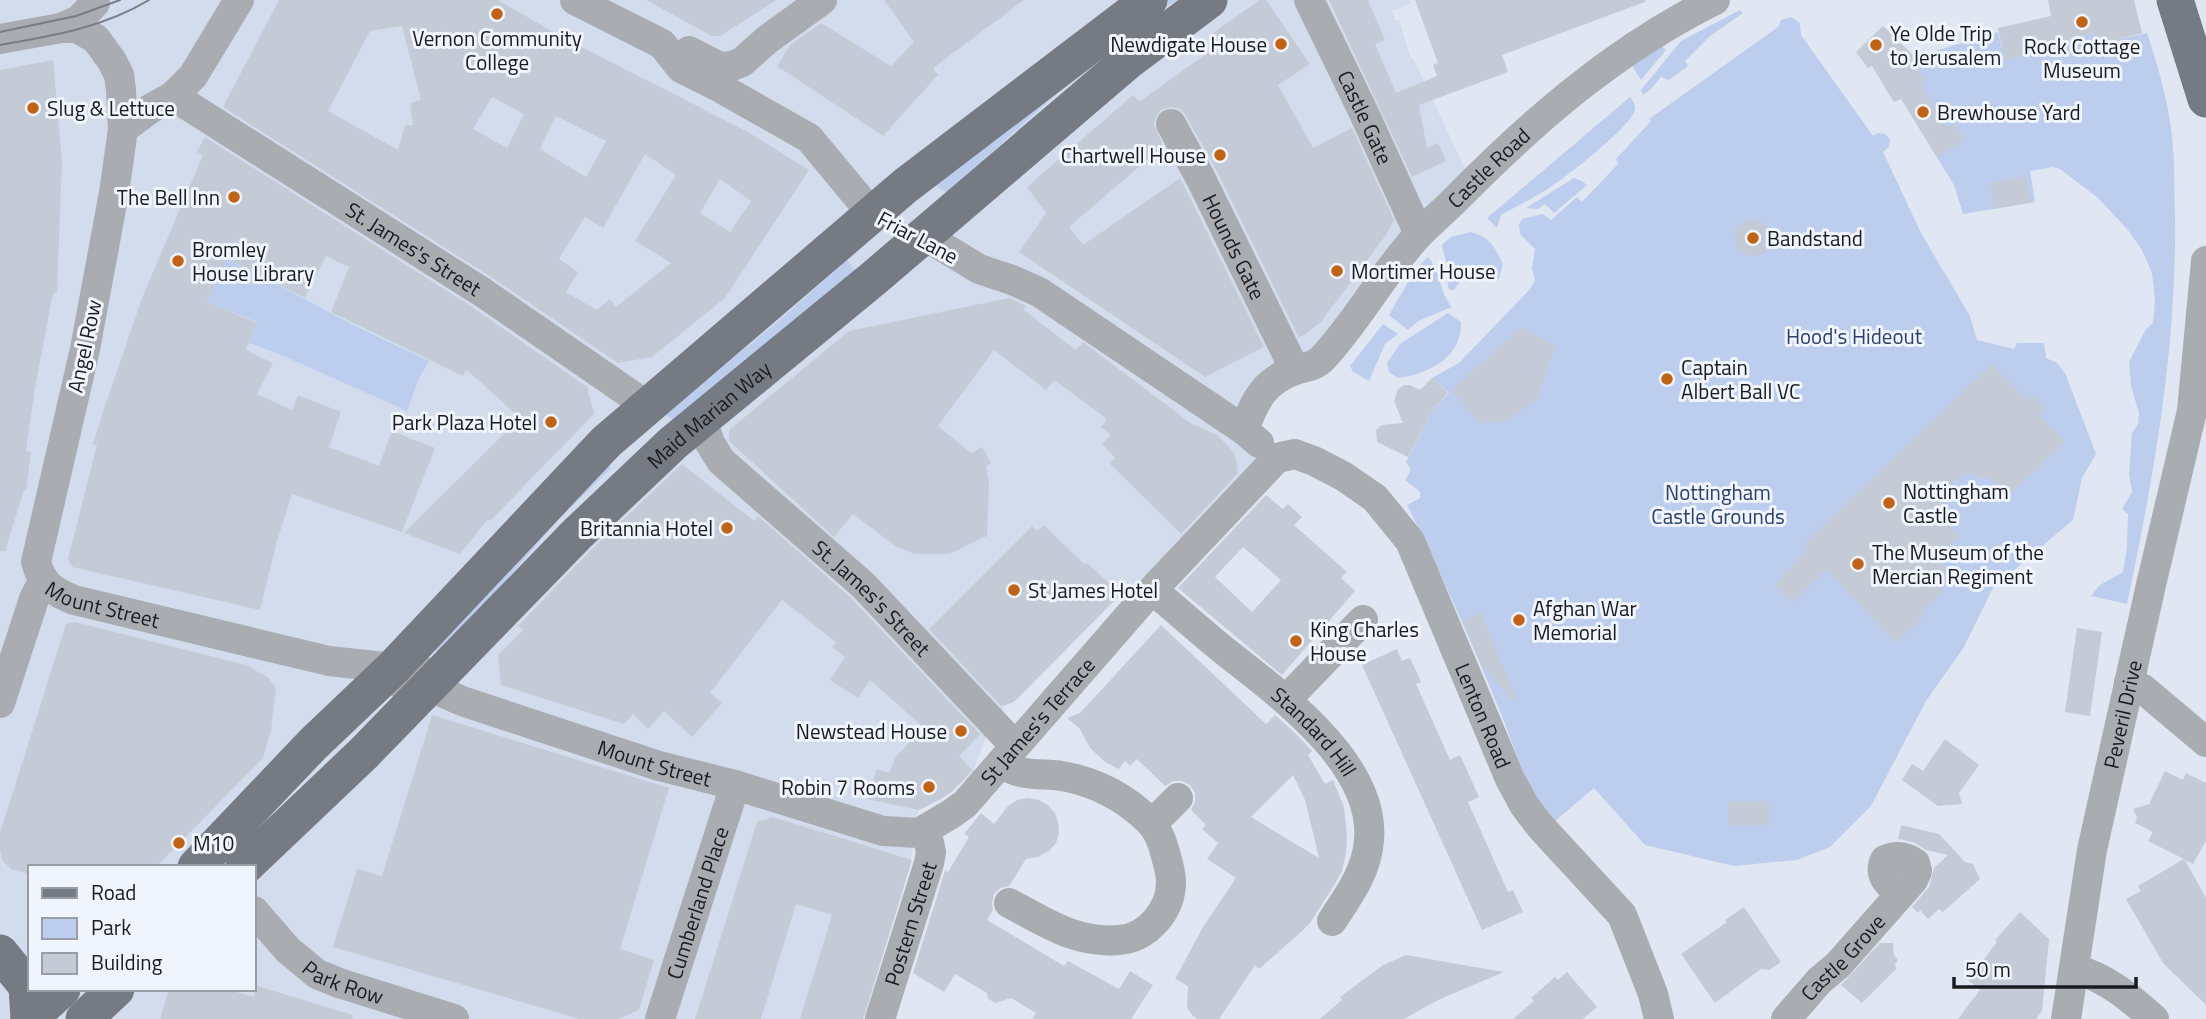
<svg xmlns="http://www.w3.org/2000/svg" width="2206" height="1019" font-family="'Titillium Web',sans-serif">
<rect width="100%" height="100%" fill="#e1e7f2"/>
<path fill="#d2dced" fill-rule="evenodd" d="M0 0H1410L1411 3 1392 11 1395 20H1399L1411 59 1413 58 1468 175 1324 342 1228 419 1269 459 1145 587 1112 597 1003 709 985 740 971 777 918 810 910 865 864 1019H0ZM30 867H254V989H30Z"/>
<g fill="#bdcded">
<path d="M1164 0H1177L1162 9 1065 86 947 193 928 181Z"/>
<path d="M1740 10 1743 13 1710 36 1685 61 1688 66 1669 80 1661 77 1651 89 1643 95 1641 90 1681 41Z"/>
<path d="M1791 17 1800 23 1801 35 1873 136 1878 133 1885 134 1890 139 1889 147 1883 152 1921 233 1970 316 1977 340 2014 349 2017 343H2044L2046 358 2057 363 2065 373 2096 454 2082 478 2073 520 1993 588 1964 647 1926 701 1871 806 1830 847 1797 860 1734 866 1645 845 1594 788 1554 822C1527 791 1516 753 1502 716 1473 645 1441 573 1407 505L1420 498V492L1405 480 1411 470 1406 462 1431 413 1449 393 1432 378 1459 363 1530 289 1535 280 1532 268 1535 249 1520 234 1519 224 1522 219 1543 214 1551 220 1577 197 1582 202 1618 164 1616 159 1651 121 1649 119 1778 27 1781 20Z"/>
<path d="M2079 29 2081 36 2094 33 2098 48 2110 45V41L2147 33C2158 66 2168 101 2172 136 2175 162 2174 189 2175 215 2177 347 2154 476 2127 604L2091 596 2100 585 2123 572 2127 548 2128 514 2122 509 2132 492 2129 475 2132 433 2138 424 2139 413 2131 386 2129 362 2146 329 2153 323 2155 300 2152 273 2142 250 2128 230 2098 198 2060 169 2053 167 2030 171 2035 202 1963 214 1954 185 1901 99 1894 102 1882 83 1915 57 1998 32 2002 47Z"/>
<path d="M1662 46 1666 50 1641 80 1632 66Z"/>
<path d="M1630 97C1634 102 1637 106 1634 112 1629 128 1565 178 1549 188 1534 198 1517 206 1501 215L1497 228 1487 218Z"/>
<path d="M1574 178 1582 181 1587 185 1554 213 1545 204 1538 209 1526 208Z"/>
<path d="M1471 232C1490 237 1495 247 1503 264L1499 279 1491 282C1473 270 1466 272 1454 290H1449C1446 281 1449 272 1447 264 1445 257 1443 252 1442 245L1451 237Z"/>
<path d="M1428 257C1441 272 1439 292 1452 307L1418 321 1408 330 1389 315 1415 270Z"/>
<path d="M227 258 359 328 429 361 419 378 407 411 279 354 249 343 257 322 207 302Z"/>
<path d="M847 260 859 275 674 421 665 414 780 320Z"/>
<path d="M1448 313 1461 322C1462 358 1428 374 1398 378L1389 372 1387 363 1400 344Z"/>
<path d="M1383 324 1398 334 1385 344 1369 381 1353 372 1350 366Z"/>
<path d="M603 460 611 468 560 518 467 625 438 653 428 644Z"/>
</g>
<g fill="#c5cbd6" fill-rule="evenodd">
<path d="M279 0H498L562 37 748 132 809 170 725 298 652 357 618 363 491 277 223 107ZM402 26 421 100 410 103 413 125H405L398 150 328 111 370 31ZM492 97 524 114 507 148 473 129ZM556 116 606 141 586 177 540 149ZM645 154 676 175 635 241 671 263 616 307 610 299 597 310 566 292 578 272 559 259 585 217 603 228ZM720 179 751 201 730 232 700 213Z"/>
<path d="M646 0H777L720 36H712Z"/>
<path d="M884 0H1024L933 68 938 75 883 136 777 66 790 45 821 23 891 66 914 42Z"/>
<path d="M1260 0H1266L1310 64 1278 85 1313 148 1352 128 1394 220 1386 235 1320 323 1299 338 1217 171 1186 116 1181 109 1172 107 1162 109 1156 116 1154 124 1163 146 1069 227 1083 245 1180 178 1264 347 1205 377 1019 252 1046 213 1027 187 1133 95 1139 102 1217 46 1210 35Z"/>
<path d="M1329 0H1368L1385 40 1375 44 1396 93 1437 76 1433 65 1438 63 1415 0H1645V2L1502 55 1508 72 1419 105 1427 148 1438 143 1446 161 1412 177Z"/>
<path d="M2048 0H2134L2142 33 2097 45 2094 33 2045 45 2046 50 2005 60 1998 28 2051 16Z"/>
<path d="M1883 26 1915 57 1912 60 1925 81 1920 84 1946 127 1954 123 1964 140 1937 157 1901 98 1894 102 1872 66 1868 68 1856 52Z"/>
<path d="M53 60 62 162 57 293H53L35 388 26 451 31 452 26 490H24L5 551H0V70Z"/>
<path d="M205 137 472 307 587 387 594 414 490 521 488 519 460 554 404 533 520 418 466 369 463 376 331 312 349 267 326 256 305 298 227 258 207 302 257 323 246 350 273 363 257 394 292 410 298 395 341 412 329 447 379 466 392 431 435 448 402 532 292 494 277 541 260 610 72 567 68 559 97 445 93 444 104 409 142 298 203 155 197 152Z"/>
<path d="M2026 176 2031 202 1994 209 1990 183Z"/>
<circle cx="1753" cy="238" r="18"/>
<path d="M1009 298 1026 306 1024 310 1076 350 1083 342 1192 424 1217 435 1231 449 1236 458 1238 473 1181 534 1110 464 1115 458 1102 444 1111 435 1101 427 1107 419 1054 380 1046 390 994 350 938 426 971 453 982 447 991 463 986 466 989 484 987 536 949 554H914L894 545 853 514 834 537 729 441V430L849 331Z"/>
<path d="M1521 327 1555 346 1537 400 1505 421 1479 423 1452 390Z"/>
<path d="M1992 364 2027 400 2032 395 2039 402 2045 410 2039 415 2065 442 2007 497 1988 476 1984 479 1974 473 1965 474 1948 486 1944 492 1945 513 1942 516 1959 536 1936 558 1951 573 1939 585 1944 590 1921 612 1924 616 1896 643 1826 569 1793 603 1774 585 1808 549 1803 545Z"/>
<path d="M1432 378 1448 393 1431 413 1408 457 1377 442 1376 430 1382 425 1403 423 1394 401 1398 389 1404 385H1410L1420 390Z"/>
<path d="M682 464 754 521 758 516 851 598 980 734 959 756 972 770 953 791 941 799 919 810 867 799 877 769 889 773 895 758 923 727 870 680 858 698 830 680 845 657 832 647 836 642 782 600 710 693 722 703 692 737 664 711 648 729 633 714 624 724 501 685 498 655 523 630 518 626 592 549Z"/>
<path d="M1266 495 1283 509 1288 504 1302 517 1294 525 1347 572 1341 578 1355 591 1282 675 1178 588ZM1243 547 1281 580 1252 612 1215 577Z"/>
<path d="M1044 525 1085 565 1087 563 1121 594 1014 702 1001 706 929 629 1032 526 1037 531Z"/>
<path d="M1481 613 1517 701 1515 702 1481 664 1463 621Z"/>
<path d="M75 622 246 665 269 678 276 689 271 730 263 758 156 867H30V874L11 869 3 861 0 851V833L66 624Z"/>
<path d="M1161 625 1266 724 1275 715 1296 734 1312 751 1308 755 1325 784 1333 780 1344 807 1347 836 1346 853 1342 871 1333 887 1310 923 1301 932 1259 969 1255 965 1219 1019H1198L1193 1016 1187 1008 1188 986 1175 979 1203 927 1236 878 1207 859 1218 843 1202 829 1206 825 1191 810 1195 802V793L1190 785 1182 781H1173L1165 786 1137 759 1130 766 1125 761 1119 769 1105 762 1090 748 1080 729 1067 718 1080 713ZM1293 775 1305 800 1319 858 1251 817Z"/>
<path d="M2077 628 2102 632 2090 716 2065 712Z"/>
<path d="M1397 649 1402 661 1410 658 1421 682 1416 684 1450 760 1460 755 1479 797 1468 802 1508 892 1513 890 1523 912 1482 930 1362 665Z"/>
<path d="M432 715 669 788 620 949 654 960 639 1010 618 1019H580L333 947 357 869 382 876Z"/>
<path d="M1945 739 1979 765 1959 793 1962 804 1938 806 1902 780 1912 764 1923 771Z"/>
<path d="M2165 771 2183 780 2186 773 2206 783V841L2193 864 2185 860 2206 898V1005L2163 963 2126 899 2141 891 2138 886 2184 859 2148 841 2153 832 2135 823 2137 818 2133 809 2149 804Z"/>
<path d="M1027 798 1039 800 1048 805 1055 813 1058 822 1059 833 1056 843 1049 851 1038 857 1026 859 1009 886 1000 888 994 894 992 903 993 910 987 920 1064 966 1068 961 1119 989 1130 971 1153 985 1131 1019H1032L1036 1013 1011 998 996 1003 988 999 987 993 955 974 944 992 913 973 945 871 948 872 969 837 964 834 981 813 994 824 1008 806 1017 800Z"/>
<rect x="1728" y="801" width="41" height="24"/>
<path d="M773 817 912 860 863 1019H800L832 915 796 904 761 1019H695L757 822Z"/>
<path d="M1901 825 1939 834 1965 862 1973 864 1980 879 1943 912 1939 909 1928 919 1920 910 1918 913 1912 907 1929 887 1934 868 1948 855 1926 850 1913 842 1898 839Z"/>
<path d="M1744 907 1781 962 1769 970 1761 969 1715 1003 1681 954 1727 922 1725 920Z"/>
<path d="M2020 912 2049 939 2042 1011 2036 1019H1958L1980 990 1968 980 1997 942 1995 940Z"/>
<path d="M1880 943H1893L1894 955 1898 960 1895 964 1896 969 1862 1003 1841 985Z"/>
<path d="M1406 955 1504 972 1438 1000 1404 1019H1320L1342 1000 1340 997 1383 965Z"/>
<path d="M1567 972 1597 1007 1583 1019H1513L1534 1001 1531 998 1555 977 1558 980Z"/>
<path d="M254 985 353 1015 352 1019H160L169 989H226L254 997Z"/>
</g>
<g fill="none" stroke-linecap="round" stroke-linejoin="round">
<g stroke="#a9acb1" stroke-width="30">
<path d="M575 0 662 44 681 68 717 86 809 138 873 215"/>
<path id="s1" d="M1309 0 1363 111 1419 234"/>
<path d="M61 28 79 20 95 3"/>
<path id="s2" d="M0 39 61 28H77L96 39 112 61 119 75 121 90 123 129 114 193 85 349 36 562C42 585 54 592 74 600L329 661 393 668 399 683"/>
<path d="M689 51 720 67 732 66 742 62 768 39 822 0"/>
<path id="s3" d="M173 96 482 292 649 407"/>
<path id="s4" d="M1171 124 1201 179 1295 370"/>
<path d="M123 129 150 109 173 96 193 76 239 0"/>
<path d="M925 236 979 269 1012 280 1039 292 1244 430 1259 443"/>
<path id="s5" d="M702 419 710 443 721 461 863 585 1015 746"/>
<path id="s6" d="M1244 430C1255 399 1265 380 1298 369 1306 367 1315 366 1322 359 1358 321 1383 272 1420 233 1431 222 1443 212 1455 200 1533 121 1614 50 1715 0"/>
<path id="s7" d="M1153 590C1176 610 1199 630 1222 649 1275 691 1376 762 1369 840 1367 871 1349 895 1332 921"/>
<path id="s8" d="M421 670 428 686 462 701 659 766 735 785 883 831 919 833 951 814 965 804 1141 602 1277 458 1295 454 1314 461 1343 476 1375 498 1410 541 1510 779 1524 805 1540 826 1622 915 1653 994 1659 1019"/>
<path d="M2129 682 2143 689 2206 742"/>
<path d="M1286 700 1363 620"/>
<path d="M0 703 34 599 43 581"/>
<path d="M1001 763C1019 777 1040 773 1062 776 1096 782 1126 798 1150 822 1159 831 1163 844 1166 856 1168 864 1171 873 1171 882 1171 911 1147 938 1119 940 1076 944 1045 922 1009 903"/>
<path d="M1152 824 1178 798"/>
<path id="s9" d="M254 911 288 950 317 974 339 983 454 1019"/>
<path d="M2075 969C2107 978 2129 997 2154 1019"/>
<path id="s10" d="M660 1019 735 785"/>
<path id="s11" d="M880 1019 929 863 931 852 926 829"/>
<path id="s12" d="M1786 1019 1819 981 1838 965 1913 880 1917 871 1915 863C1905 856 1896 855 1885 860 1877 876 1890 884 1900 895"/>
<path id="s13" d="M2066 1019 2092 850 2151 585 2192 411 2206 261"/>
</g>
<g stroke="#767b83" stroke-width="37">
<path d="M2175 0 2206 99"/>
<path d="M196 867 313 744 393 668 606 442 905 186 1149 0"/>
<path id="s14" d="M244 867 364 753 577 534 673 443 874 278 1128 61 1209 0"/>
<path d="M0 953 27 986 29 1018"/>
<path d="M29 1019 62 989"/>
<path d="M84 1019 116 989"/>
</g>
<g stroke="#797d83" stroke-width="2">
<path d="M0 32 76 16 120 0"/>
<path d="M0 45C51 36 103 28 149 0"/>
</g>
</g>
<g fill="#c06316" stroke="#eff4fd" stroke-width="2.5">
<circle cx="497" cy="14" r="7"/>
<circle cx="2082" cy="22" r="7"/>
<circle cx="1281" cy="44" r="7"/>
<circle cx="1876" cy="45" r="7"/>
<circle cx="33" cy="108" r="7"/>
<circle cx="1923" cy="112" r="7"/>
<circle cx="1220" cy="155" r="7"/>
<circle cx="234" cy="197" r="7"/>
<circle cx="1753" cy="238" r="7"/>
<circle cx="178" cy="261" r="7"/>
<circle cx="1337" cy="271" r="7"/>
<circle cx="1667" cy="379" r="7"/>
<circle cx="551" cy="422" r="7"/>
<circle cx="1889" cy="503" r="7"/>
<circle cx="727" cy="528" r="7"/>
<circle cx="1858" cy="564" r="7"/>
<circle cx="1014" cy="590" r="7"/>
<circle cx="1519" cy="620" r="7"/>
<circle cx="1296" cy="641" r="7"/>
<circle cx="961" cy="731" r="7"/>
<circle cx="929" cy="787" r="7"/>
<circle cx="179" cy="843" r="7"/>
</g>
<g text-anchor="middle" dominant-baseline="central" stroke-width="6" stroke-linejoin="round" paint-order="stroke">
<g font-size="21" fill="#191b1e" stroke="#eff4fd" text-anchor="start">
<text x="1890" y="33">Ye Olde Trip<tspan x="1890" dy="24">to Jerusalem</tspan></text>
<text x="497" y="38" text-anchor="middle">Vernon Community<tspan x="497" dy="24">College</tspan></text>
<text x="1267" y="44" text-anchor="end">Newdigate House</text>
<text x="2082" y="46" text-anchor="middle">Rock Cottage<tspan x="2082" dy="24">Museum</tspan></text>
<text x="47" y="108">Slug &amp; Lettuce</text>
<text x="1937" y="112">Brewhouse Yard</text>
<text x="1206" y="155" text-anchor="end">Chartwell House</text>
<text x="220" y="197" text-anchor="end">The Bell Inn</text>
<text x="1767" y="238">Bandstand</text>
<text x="192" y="249">Bromley<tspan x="192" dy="24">House Library</tspan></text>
<text x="1351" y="271">Mortimer House</text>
<text x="1681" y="367">Captain<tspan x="1681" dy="24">Albert Ball VC</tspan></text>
<text x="537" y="422" text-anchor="end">Park Plaza Hotel</text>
<text x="1903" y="491">Nottingham<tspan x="1903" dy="24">Castle</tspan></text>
<text x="713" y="528" text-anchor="end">Britannia Hotel</text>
<text x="1872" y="552">The Museum of the<tspan x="1872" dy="24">Mercian Regiment</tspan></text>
<text x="1028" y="590">St James Hotel</text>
<text x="1533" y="608">Afghan War<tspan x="1533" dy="24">Memorial</tspan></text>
<text x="1310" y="629">King Charles<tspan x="1310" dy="24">House</tspan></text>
<text x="947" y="731" text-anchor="end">Newstead House</text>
<text x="915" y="787" text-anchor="end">Robin 7 Rooms</text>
<text x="193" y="843">M10</text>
</g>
<g font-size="21" fill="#191b1e" stroke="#eff4fd">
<text stroke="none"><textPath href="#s1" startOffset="130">Castle Gate</textPath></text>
<text stroke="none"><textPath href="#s6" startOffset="366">Castle Road</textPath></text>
<text transform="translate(918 237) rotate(28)">Friar Lane</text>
<text stroke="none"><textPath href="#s4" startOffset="138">Hounds Gate</textPath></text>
<text stroke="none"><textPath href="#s3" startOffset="285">St. James's Street</textPath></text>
<text transform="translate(84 346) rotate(-78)">Angel Row</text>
<text stroke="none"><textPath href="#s14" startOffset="649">Maid Marian Way</textPath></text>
<text stroke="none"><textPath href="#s5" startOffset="250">St. James's Street</textPath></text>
<text stroke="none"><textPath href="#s2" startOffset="724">Mount Street</textPath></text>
<text stroke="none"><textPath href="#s13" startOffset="310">Peveril Drive</textPath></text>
<text stroke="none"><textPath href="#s8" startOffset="1407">Lenton Road</textPath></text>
<text stroke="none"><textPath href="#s8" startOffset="696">St James's Terrace</textPath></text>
<text stroke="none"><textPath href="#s7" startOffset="215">Standard Hill</textPath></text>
<text stroke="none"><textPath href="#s8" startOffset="257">Mount Street</textPath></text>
<text stroke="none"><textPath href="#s10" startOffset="122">Cumberland Place</textPath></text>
<text stroke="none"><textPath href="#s11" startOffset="100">Postern Street</textPath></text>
<text stroke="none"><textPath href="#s12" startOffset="84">Castle Grove</textPath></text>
<text stroke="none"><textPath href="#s9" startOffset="117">Park Row</textPath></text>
</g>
<g font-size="21" fill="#2b416c" stroke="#eff4fd">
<text x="1854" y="336">Hood's Hideout</text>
<text x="1718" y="492">Nottingham<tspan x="1718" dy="24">Castle Grounds</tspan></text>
</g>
</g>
<rect x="28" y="865" width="228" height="126" fill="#eff4fd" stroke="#999da4" stroke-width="2"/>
<rect x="42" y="888" width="35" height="10" fill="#767b83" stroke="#999da4" stroke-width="2"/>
<text x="91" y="900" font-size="21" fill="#191b1e">Road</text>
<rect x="42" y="918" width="35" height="21" fill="#bdcded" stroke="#999da4" stroke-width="2"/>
<text x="91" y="935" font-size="21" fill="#191b1e">Park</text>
<rect x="42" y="953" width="35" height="21" fill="#c5cbd6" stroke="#999da4" stroke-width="2"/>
<text x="91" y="970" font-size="21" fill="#191b1e">Building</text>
<path d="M1954 977v10h182v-10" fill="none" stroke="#191b1e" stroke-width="3.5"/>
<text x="1965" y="977" font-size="21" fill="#191b1e" stroke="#eff4fd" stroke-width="5" paint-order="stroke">50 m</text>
</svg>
